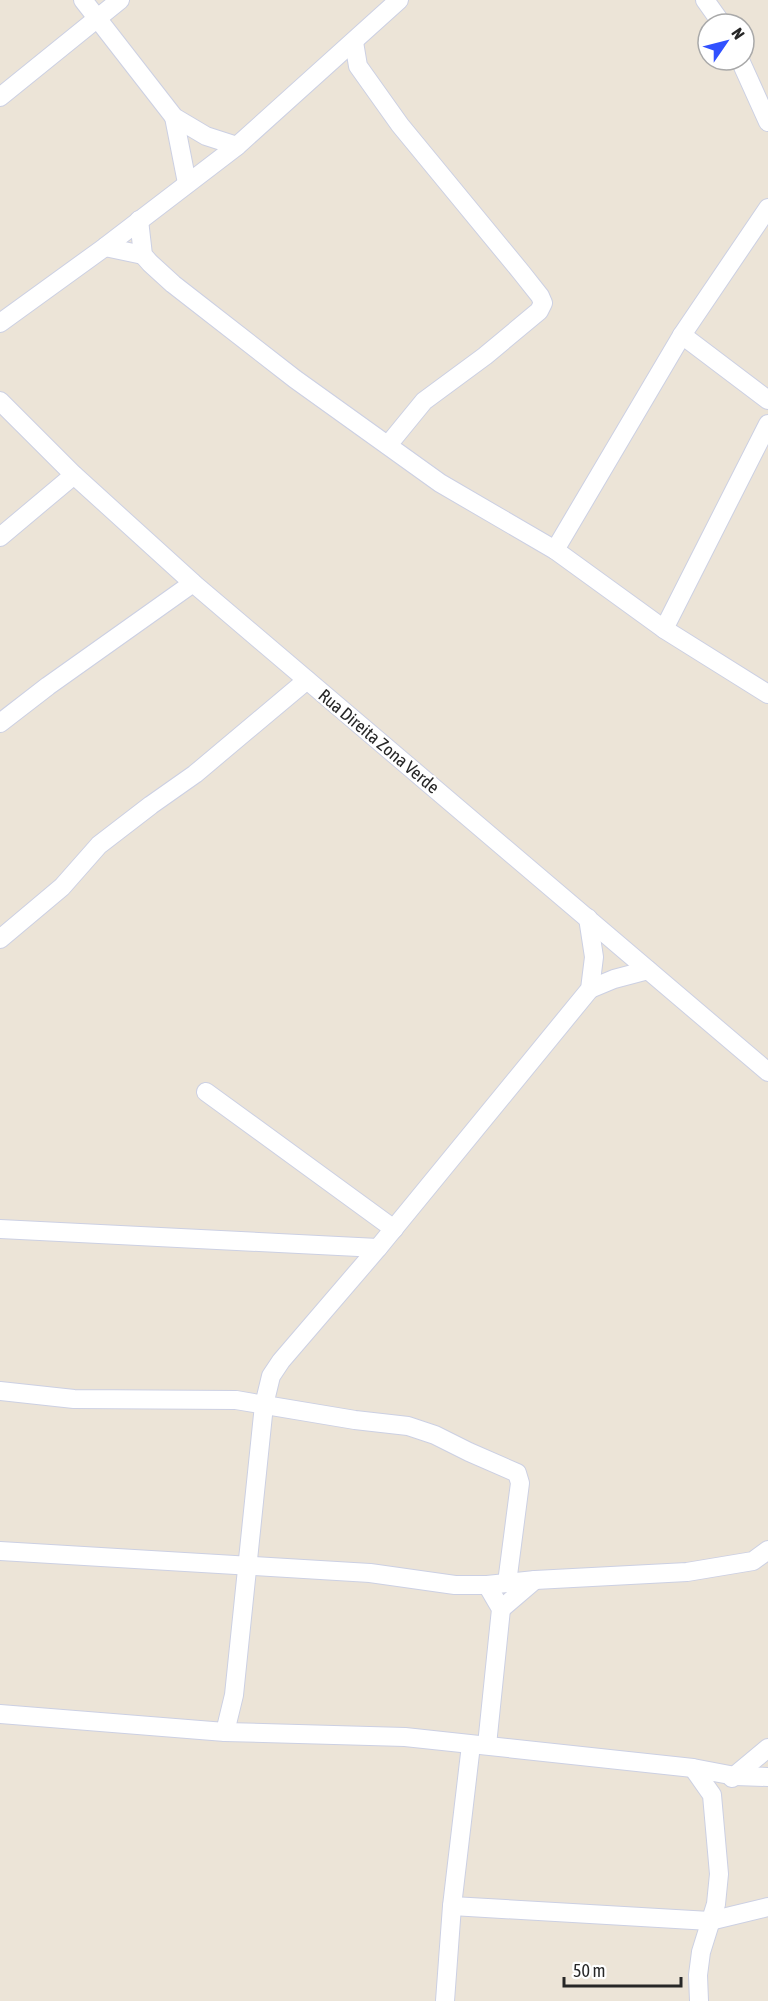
<svg xmlns="http://www.w3.org/2000/svg" width="768" height="2001" font-family="'Asap Condensed',sans-serif">
<rect width="100%" height="100%" fill="#ece4d7"/>
<g fill="none" stroke-linecap="round" stroke-linejoin="round">
<defs>
<g id="minor">
<path d="M83 0 174 117 206 136 237 146"/>
<path d="M705 0 722 24"/>
<path d="M354 42 358 66 400 125 521 272 540 296 543 303 539 311 485 356 424 401 388 445"/>
<path d="M740 60 768 122"/>
<path d="M0 97 120 0"/>
<path d="M174 117 187 183"/>
<path d="M139 220 143 255 150 263 173 284 295 379 440 483 555 550 664 629 768 694"/>
<path d="M105 247 143 255"/>
<path d="M0 323 105 247 237 146 399 0"/>
<path d="M682 335 768 400"/>
<path d="M0 401 74 475 193 583 768 1072"/>
<path d="M0 537 74 475"/>
<path d="M555 550 682 335 768 208"/>
<path d="M664 629 768 424"/>
<path d="M0 723 48 686 193 583"/>
<path d="M0 939 62 887 99 845 151 805 195 774 307 680"/>
<path d="M590 989 614 979 648 970"/>
<path d="M206 1092 394 1229"/>
<path d="M0 1229 378 1248"/>
<path d="M0 1391 74 1399 236 1400 355 1420 408 1426 435 1435 469 1452 517 1473 520 1483 507 1583"/>
<path d="M0 1551 370 1573 455 1585H487L535 1580 687 1572 753 1561 768 1550"/>
<path d="M501 1609 535 1580"/>
<path d="M0 1714 225 1732 405 1737 693 1768 735 1776 768 1777"/>
<path d="M225 1732 234 1695 264 1405 271 1376 281 1361 378 1248 590 989 594 957 588 918"/>
<path d="M487 1745 501 1609 487 1585"/>
<path d="M693 1768 712 1795 719 1874 716 1904 701 1952 698 1975 699 2001"/>
<path d="M732 1778 768 1748"/>
<path d="M452 1906 710 1921 768 1907"/>
<path d="M445 2001 452 1906 471 1745"/>
</g>
</defs>
<use href="#minor" stroke="#ccd0e3" stroke-width="20"/>
<use href="#minor" stroke="#fff" stroke-width="18"/>
</g>
<g text-anchor="middle" dominant-baseline="central" stroke-width="4.5" stroke-linejoin="round" paint-order="stroke">
<g font-size="18" fill="#272727" stroke="#fff">
<text transform="translate(379 741) rotate(40)">Rua Direita Zona Verde</text>
</g>
</g>
<g transform="translate(726 42) rotate(55)"><circle r="28" fill="#ffffff" stroke="#a9a9a9" stroke-width="1.5"/>
<path d="M0-4.5L10 22L0 15L-10 22Z" fill="#3151ff"/>
<text y="-9" font-size="16" font-weight="bold" text-anchor="middle" fill="#272727">N</text>
</g>
<path d="M564 1977v9h117v-9" fill="none" stroke="#272727" stroke-width="3"/>
<text x="573" y="1977" font-size="18" fill="#272727" stroke="#ffffff" stroke-width="4.5" paint-order="stroke">50 m</text>
</svg>
